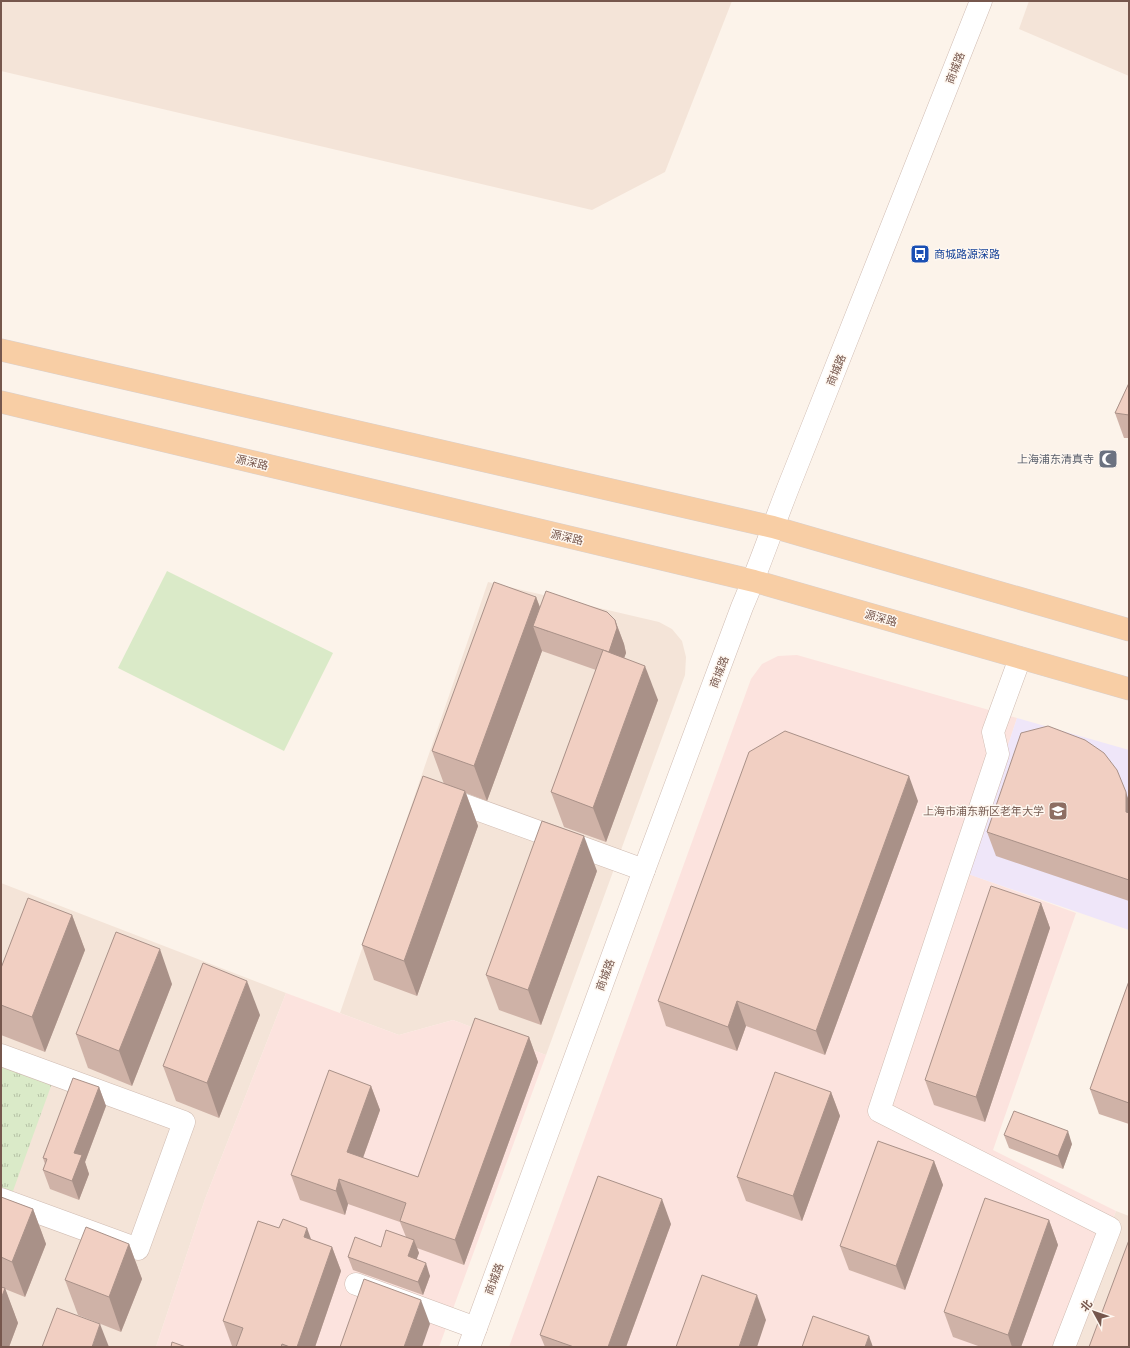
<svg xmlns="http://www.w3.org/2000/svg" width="1130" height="1348" font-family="'PT Sans','Noto Sans SC',sans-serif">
<defs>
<pattern id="park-tufts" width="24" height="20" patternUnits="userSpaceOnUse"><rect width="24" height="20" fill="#daeac8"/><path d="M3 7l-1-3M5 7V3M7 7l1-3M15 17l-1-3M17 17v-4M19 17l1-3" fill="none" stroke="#b5c0a5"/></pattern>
</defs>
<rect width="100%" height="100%" fill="#fcf3ea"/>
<g fill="#f4e4d8">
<path d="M1 1H732L665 172 592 210 1 71Z"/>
<path d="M1029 1H1129V76L1019 29Z"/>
<path d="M488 582 659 622 672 629 682 641 686 657 685 675 546 1055 453 1020 399 1035 340 1013Z"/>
<path d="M1 883 286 993 205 1199 156 1347H1Z"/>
<path d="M1116 1211 1129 1216V1347H1064Z"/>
</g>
<g fill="#fce3de">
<path d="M797 655 1017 718 966 873 1076 913 993 1150 1116 1211 1064 1347H509L751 679 762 664 778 656Z"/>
<path d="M286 993 399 1035 453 1020 546 1055 439 1347H156L205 1199Z"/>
</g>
<path fill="#efe6f9" d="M1017 718 1129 750V930L965 873Z"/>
<path fill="url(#park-tufts)" d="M1 1055 55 1075 9 1202 1 1199Z"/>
<path fill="#daeac8" d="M167 571 333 653 284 751 118 668Z"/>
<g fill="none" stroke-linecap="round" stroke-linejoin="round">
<defs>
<g id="minor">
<path d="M1020 658 993 732 998 754 879 1111 1110 1228 1064 1347"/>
<path d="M443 797 644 870"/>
<path d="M1 1055 184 1122 138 1249 1 1199"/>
<path d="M356 1284 476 1328"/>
<path d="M469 1347 644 870 742 607C761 563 776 517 794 473 857 316 920 159 981 1"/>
</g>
<g id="major">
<path d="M1 350 773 527 1129 630"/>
<path d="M1 402 754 581 1129 689"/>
</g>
</defs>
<use href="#minor" stroke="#d0bcb2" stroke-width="23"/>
<use href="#major" stroke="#d9d0cd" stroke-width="23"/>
<use href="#minor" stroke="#fff" stroke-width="22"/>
<use href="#major" stroke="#f8cea5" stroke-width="22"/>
</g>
<g fill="#cfb2a7">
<path d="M1129 383V438H1124L1115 413Z"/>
<path d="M536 597 540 607 615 620 624 644 626 653 624 658 658 700 606 842 564 827 551 792 596 670 542 651 487 801 466 793 478 826 417 996 374 980 362 945 444 784 432 751Z"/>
<path d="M918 801 825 1055 746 1026 737 1051 666 1026 658 1001Z"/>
<path d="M1129 801V901L996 856 987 832Z"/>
<path d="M597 871 541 1025 499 1010 486 975Z"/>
<path d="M1041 903 1050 928 985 1122 934 1105 925 1080Z"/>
<path d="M72 915 85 950 45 1052 1 1035V968Z"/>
<path d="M1129 981V1124L1099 1114 1090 1089Z"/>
<path d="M172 984 132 1086 88 1068 76 1034Z"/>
<path d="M260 1015 219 1118 176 1101 163 1066Z"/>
<path d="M529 1037 538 1062 464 1265 417 1248 419 1253 416 1259 430 1276 423 1295 353 1270 348 1257 381 1247 406 1237 400 1222 348 1204 345 1215 300 1200 291 1175 371 1086 380 1110 363 1158 418 1177Z"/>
<path d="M99 1087 106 1106 85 1162 89 1174 79 1200 50 1189 43 1170 45 1164 43 1158Z"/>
<path d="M831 1092 840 1116 802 1221 746 1201 737 1177Z"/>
<path d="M1004 1135 1072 1144 1063 1169 1009 1148Z"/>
<path d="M934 1161 943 1185 905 1290 849 1270 840 1246Z"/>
<path d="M1 1197 33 1209 46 1244 25 1297 5 1289 18 1323 9 1347H1Z"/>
<path d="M1049 1220 1058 1245 1021 1347H981L953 1337 944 1312Z"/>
<path d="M671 1224 626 1347H545L540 1335Z"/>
<path d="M311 1240 332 1247 341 1271 315 1347H235L232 1346 223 1321Z"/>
<path d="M129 1244 142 1279 121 1332 78 1315 65 1280Z"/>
</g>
<g fill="#a99188">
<path d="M536 597 549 632 533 626 542 651 487 801 474 766Z"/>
<path d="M615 620 624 644 626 653 617 677 608 653Z"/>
<path d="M645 666 658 700 606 842 593 808Z"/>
<path d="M909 776 918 801 825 1055 816 1031Z"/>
<path d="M465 791 478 826 417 996 404 961Z"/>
<path d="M1126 792 1129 801V820L1126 812Z"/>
<path d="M584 836 597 871 541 1025 528 990Z"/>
<path d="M1041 903 1050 928 985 1122 976 1097Z"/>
<path d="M72 915 85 950 45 1052 32 1017Z"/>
<path d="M160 949 172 984 132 1086 119 1051Z"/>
<path d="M247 981 260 1015 219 1118 207 1083Z"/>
<path d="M737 1001 746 1026 737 1051 728 1027Z"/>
<path d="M529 1037 538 1062 464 1265 455 1240Z"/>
<path d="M371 1086 380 1110 356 1177 347 1152Z"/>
<path d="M99 1087 106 1106 85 1162 89 1174 79 1200 72 1181 74 1153Z"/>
<path d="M831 1092 840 1116 802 1221 793 1196Z"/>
<path d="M1068 1131 1072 1144 1063 1169 1058 1156Z"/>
<path d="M934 1161 943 1185 905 1290 896 1266Z"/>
<path d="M339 1179 348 1204 345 1215 336 1191Z"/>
<path d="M662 1199 671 1224 626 1347H608Z"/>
<path d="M33 1209 46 1244 25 1297 12 1262Z"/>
<path d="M1049 1220 1058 1245 1021 1347H1012L1008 1335Z"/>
<path d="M307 1228 316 1253 304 1237Z"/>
<path d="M414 1240 419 1253 413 1269 408 1256Z"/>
<path d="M129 1244 142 1279 121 1332 109 1297Z"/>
<path d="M332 1247 341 1271 315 1347H297Z"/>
<path d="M426 1263 430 1276 423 1295 418 1282Z"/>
<path d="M5 1288 18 1323 9 1347H1V1299Z"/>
<path d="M757 1295 766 1320 757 1347H739Z"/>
<path d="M421 1300 430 1324 422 1347H404Z"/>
<path d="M100 1324 109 1347H92Z"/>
<path d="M869 1336 873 1347H865Z"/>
</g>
<g fill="#f1cfc2" stroke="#a99188">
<path d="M1129 383V415L1115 413Z"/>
<path d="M494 582 536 597 474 766 432 751Z"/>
<path d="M546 591 607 612 615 620 617 628 609 652 533 626Z"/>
<path d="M603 650 645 666 593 808 551 792Z"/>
<path d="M1048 726 1085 740 1104 753 1117 770 1126 792V812L1129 813V880L987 832 1021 733Z"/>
<path d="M785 731 909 776 816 1031 737 1001 728 1027 658 1001 749 752Z"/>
<path d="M423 776 465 791 404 961 362 945Z"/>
<path d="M542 821 584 836 528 990 486 975Z"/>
<path d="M991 886 1041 903 976 1097 925 1080Z"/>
<path d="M28 898 72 915 32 1017 1 1005V968Z"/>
<path d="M116 932 160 949 119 1051 76 1034Z"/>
<path d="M203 963 247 981 207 1083 163 1066Z"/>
<path d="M1129 981V1103L1090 1089Z"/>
<path d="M475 1018 529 1037 455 1240 400 1221 406 1203 339 1179 336 1191 291 1175 329 1070 371 1086 347 1152 418 1177Z"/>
<path d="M775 1072 831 1092 793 1196 737 1177Z"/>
<path d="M73 1078 99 1087 74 1153 82 1155 72 1181 43 1170 47 1159 43 1158Z"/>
<path d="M1014 1111 1068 1131 1058 1156 1004 1135Z"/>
<path d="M878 1141 934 1161 896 1266 840 1246Z"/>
<path d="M598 1176 662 1199 608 1347H574L540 1335Z"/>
<path d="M1 1197 33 1209 12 1262 1 1257Z"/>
<path d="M985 1198 1049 1220 1008 1335 944 1312Z"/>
<path d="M283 1219 307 1228 304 1237 332 1247 297 1347H290L282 1344 281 1347H236L243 1328 223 1321 258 1221 279 1228Z"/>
<path d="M86 1227 129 1244 109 1297 65 1280Z"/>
<path d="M386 1230 414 1240 408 1256 426 1263 418 1282 348 1257 355 1237 381 1247Z"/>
<path d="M1129 1240V1347H1089Z"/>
<path d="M702 1275 757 1295 739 1347H676Z"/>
<path d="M364 1279 421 1300 404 1347H340Z"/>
<path d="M1 1287 5 1288 1 1299Z"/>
<path d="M57 1308 100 1324 92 1347H42Z"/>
<path d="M813 1316 869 1336 865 1347H802Z"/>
<path d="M172 1342 186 1347H171Z"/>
</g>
<defs>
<symbol id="bus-square" viewBox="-11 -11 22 22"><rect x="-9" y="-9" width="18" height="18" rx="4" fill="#1a4fb4" stroke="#fef7f0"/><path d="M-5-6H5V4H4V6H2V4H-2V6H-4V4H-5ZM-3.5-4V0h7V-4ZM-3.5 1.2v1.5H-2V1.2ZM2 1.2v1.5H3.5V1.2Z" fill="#fff"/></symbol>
<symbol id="mosque-square" viewBox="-11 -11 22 22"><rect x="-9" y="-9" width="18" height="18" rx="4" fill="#6b7280" stroke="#fef7f0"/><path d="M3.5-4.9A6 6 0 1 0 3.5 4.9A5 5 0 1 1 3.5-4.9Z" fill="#fff"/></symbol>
<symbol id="university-square" viewBox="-11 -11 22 22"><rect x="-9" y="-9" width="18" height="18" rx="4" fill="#8d6e63" stroke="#fef7f0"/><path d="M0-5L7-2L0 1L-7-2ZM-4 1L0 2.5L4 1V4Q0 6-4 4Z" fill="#fff"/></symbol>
</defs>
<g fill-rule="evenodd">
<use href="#bus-square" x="909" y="243" width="22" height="22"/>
<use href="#mosque-square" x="1097" y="448" width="22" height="22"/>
<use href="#university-square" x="1047" y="800" width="22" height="22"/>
</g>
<g text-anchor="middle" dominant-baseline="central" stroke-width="3" stroke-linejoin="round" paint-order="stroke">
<g font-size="11" fill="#76574d" stroke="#fef7f0">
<text transform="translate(955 68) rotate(-69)">商城路</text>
<text transform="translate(836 370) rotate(-68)">商城路</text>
<text transform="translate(252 462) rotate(13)">源深路</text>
<text transform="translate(567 537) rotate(13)">源深路</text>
<text transform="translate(881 618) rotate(16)">源深路</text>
<text transform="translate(719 672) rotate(-69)">商城路</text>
<text transform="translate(605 975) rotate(-70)">商城路</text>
<text transform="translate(494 1279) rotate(-70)">商城路</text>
</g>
<g font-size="11" fill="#164399" stroke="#fef7f0" text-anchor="start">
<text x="934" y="254">商城路源深路</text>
</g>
<g font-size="11" fill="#5b616d" stroke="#fef7f0" text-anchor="end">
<text x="1094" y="459">上海浦东清真寺</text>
</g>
<g font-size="11" fill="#785e54" stroke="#fef7f0" text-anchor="end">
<text x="1044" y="811">上海市浦东新区老年大学</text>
</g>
</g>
<rect width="1130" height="1348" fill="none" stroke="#76574d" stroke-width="4"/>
<g transform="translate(1094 1312) rotate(310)" stroke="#fef7f0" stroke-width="3" paint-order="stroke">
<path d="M0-3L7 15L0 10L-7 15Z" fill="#76574d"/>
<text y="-6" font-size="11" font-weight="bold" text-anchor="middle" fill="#76574d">北</text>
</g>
</svg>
